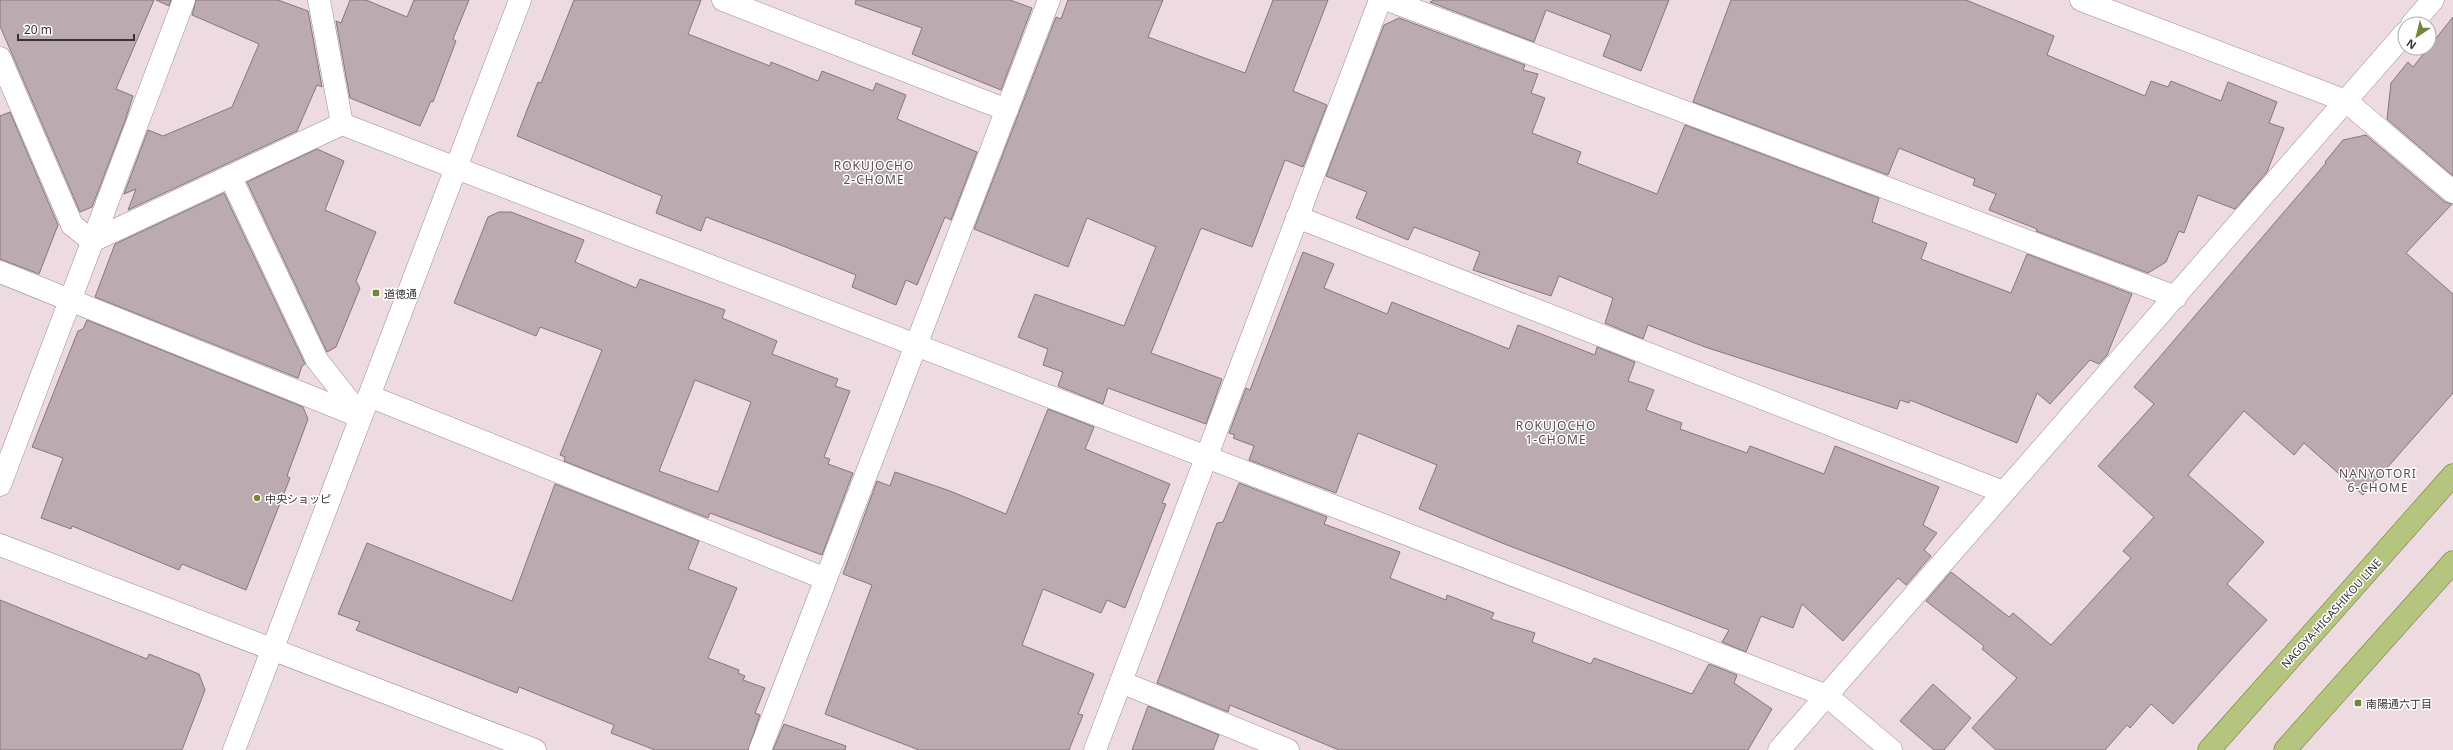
<svg xmlns="http://www.w3.org/2000/svg" width="2453" height="750" font-family="'Noto Sans','Noto Sans JP',sans-serif">
<rect width="100%" height="100%" fill="#eddbe1"/>
<g fill="#bbaab0" stroke="#87777d" fill-rule="evenodd">
<path d="M0 0H154L116 89 133 96 125 121 92 207 80 212 0 26Z"/>
<path d="M156 0H171L169 6Z"/>
<path d="M196 0H278L308 11 322 87 317 85 297 131 128 210 136 189 124 194 148 130 163 136 232 107 259 44 192 15Z"/>
<path d="M350 0H366L407 17 414 0H469L453 39 456 41 433 102 431 101 420 126 350 98 336 21 341 23Z"/>
<path d="M574 0H701L688 34 770 66 771 62 818 81 822 71 873 91 876 83 906 95 897 119 977 152 951 220 945 217 917 285 906 280 896 305 852 287 856 275 783 246 706 217 701 231 656 213 662 196 517 136 538 82 541 83Z"/>
<path d="M856 0H1010L1032 8 1001 90 912 54 922 28 855 4Z"/>
<path d="M1068 0H1163L1148 37 1245 73 1273 0H1328L1293 91 1327 105 1303 167 1285 160 1252 247 1201 228 1151 353 1222 379 1206 424 1108 388 1103 404 1058 386 1063 372 1043 365 1048 349 1018 337 1035 294 1124 326 1156 247 1087 218 1068 267 974 229 1056 17 1061 19Z"/>
<path d="M1434 0H1669L1641 71 1603 56 1611 35 1546 10 1534 42 1430 2Z"/>
<path d="M1731 0H1966L2054 36 2047 55 2145 96 2151 81 2168 87 2171 81 2221 101 2228 82 2277 102 2269 123 2284 128 2267 172 2235 209 2198 195 2184 233 2179 231 2166 262 2148 273 2036 231 2037 229 1989 210 1996 194 1973 185 1975 179 1899 148 1888 175 1693 102Z"/>
<path d="M2453 17V176L2387 119 2391 83 2408 62 2413 67Z"/>
<path d="M1399 18 1525 65 1523 70 1538 74 1531 93 1545 98 1532 133 1581 152 1577 163 1657 194 1685 125 1879 198 1872 222 1927 243 1921 259 2011 293 2027 254 2132 294 2107 355 2099 364 2090 360 2050 404 2037 393 2017 443 1910 400 1909 403 1900 400 1897 409 1705 347 1648 325 1643 339 1605 323 1613 298 1559 276 1551 296 1473 270 1480 252 1414 227 1408 240 1356 218 1367 192 1326 176 1384 25Z"/>
<path d="M10 112 58 225 39 274 0 259V116Z"/>
<path d="M2366 135 2445 202 2452 204 2406 253 2453 294V393L2363 495 2304 443 2294 455 2244 411 2188 475 2264 542 2227 584 2267 620 2173 724 2151 704 2130 728 2127 725 2105 750H1996L1972 728 2017 678 1982 649 1984 646 1926 601 1951 572 2009 617 2013 613 2051 645 2131 558 2123 551 2154 517 2098 466 2154 404 2134 387 2326 163 2325 162 2343 140Z"/>
<path d="M317 149 344 161 325 210 376 232 356 281 360 288 336 347 327 352 247 182Z"/>
<path d="M224 193 305 364 302 366 298 378 95 297 115 244Z"/>
<path d="M499 212H511L584 240 575 262 636 288 640 279 725 310 722 318 777 341 772 354 838 379 835 386 850 391 824 457 830 459 828 464 853 473 822 555 710 513 708 518 564 461 565 457 560 455 602 350 540 327 536 336 454 303 488 217ZM695 380 751 402 718 492 659 471Z"/>
<path d="M1303 252 1334 264 1324 288 1387 314 1392 302 1509 349 1518 325 1595 355 1597 347 1635 362 1628 381 1654 390 1646 410 1682 423 1680 429 1747 453 1750 446 1824 474 1835 446 1939 487 1923 525 1937 533 1924 550 1931 556 1906 585 1898 578 1843 641 1802 604 1793 628 1761 616 1746 652 1722 642 1729 630 1502 543 1419 509 1437 465 1358 433 1336 493 1249 460 1254 446 1233 438 1235 435 1229 433 1246 388 1250 390Z"/>
<path d="M87 320 303 407 308 419 287 476 290 478 246 590 182 564 179 570 72 526 71 529 41 518 63 458 32 447 78 331 83 329Z"/>
<path d="M1048 409 1094 427 1085 449 1170 484 1162 503 1166 504 1125 608 1107 600 1101 613 1043 589 1022 645 1094 674 1078 714 1083 715 1069 750H919L825 714 872 585 843 574 877 481 890 486 895 472 950 491 1006 514Z"/>
<path d="M1239 483 1327 517 1324 524 1400 552 1390 578 1446 600 1447 595 1494 613 1491 619 1535 633 1532 642 1591 664 1594 658 1692 694 1709 664 1737 675 1734 683 1772 709 1748 750H1339L1230 705 1228 712 1157 683 1217 523 1223 522Z"/>
<path d="M555 484 699 541 688 569 737 588 708 658 739 670 738 673 745 676 743 680 765 688 755 713 760 715 748 750H655L611 733 614 725 519 687 517 693 356 630 360 622 338 614 367 543 512 601Z"/>
<path d="M0 600 147 659 149 654 199 674 205 690 182 750H0Z"/>
<path d="M1933 684 1971 718 1944 750H1934L1900 721Z"/>
<path d="M1148 706 1219 735 1213 750H1132Z"/>
<path d="M784 724 846 746 845 750H773Z"/>
</g>
<g fill="none" stroke-linecap="round" stroke-linejoin="round">
<defs>
<g id="minor">
<path d="M319 0 342 124"/>
<path d="M723 0 1007 110"/>
<path d="M1388 0 2176 297"/>
<path d="M2081 0 2346 101 2453 192"/>
<path d="M2412 24 2433 0"/>
<path d="M0 58 72 225 92 241 342 124 1827 696 1891 750"/>
<path d="M230 176 317 360 361 416"/>
<path d="M1297 217 2003 492"/>
<path d="M0 272 361 417"/>
<path d="M369 396 826 579"/>
<path d="M0 485 184 0"/>
<path d="M0 545 535 750"/>
<path d="M1121 682 1288 750"/>
<path d="M234 750 520 0"/>
<path d="M760 750 1049 0"/>
<path d="M1095 750 1380 0"/>
<path d="M1779 750 2405 33"/>
</g>
<g id="major">
<path d="M2209 750 2453 475"/>
<path d="M2285 750 2453 562"/>
</g>
</defs>
<use href="#minor" stroke="#9c8c92" stroke-width="23"/>
<use href="#major" stroke="#69792f" stroke-width="23"/>
<use href="#minor" stroke="#fff" stroke-width="22"/>
<use href="#major" stroke="#b5c580" stroke-width="22"/>
</g>
<g fill="#728738" stroke="#fff" stroke-width="1.5">
<rect x="372" y="289" width="8" height="8" rx="2"/>
<circle cx="257" cy="498" r="4"/>
<rect x="2354" y="699" width="8" height="8" rx="2"/>
</g>
<g text-anchor="middle" dominant-baseline="central" stroke-width="3" stroke-linejoin="round" paint-order="stroke">
<g font-size="11" fill="#383234" stroke="#fff" text-anchor="start">
<text x="384" y="293">道徳通</text>
<text x="265" y="498">中央ショッピ</text>
<text x="2366" y="703">南陽通六丁目</text>
</g>
<g font-size="11" fill="#383234" stroke="#fff">
<text transform="translate(2331 613) rotate(-48)">NAGOYA-HIGASHIKOU LINE</text>
</g>
<g font-size="12" letter-spacing="1" fill="#5b4d52" stroke="#fff">
<text x="874" y="165">ROKUJOCHO<tspan x="874" dy="14">2-CHOME</tspan></text>
<text x="1556" y="425">ROKUJOCHO<tspan x="1556" dy="14">1-CHOME</tspan></text>
<text x="2378" y="473">NANYOTORI<tspan x="2378" dy="14">6-CHOME</tspan></text>
</g>
</g>
<g transform="translate(2417 36) rotate(215)"><circle r="19" fill="#ffffff" stroke="#afadae"/>
<path d="M0-3L7 15L0 10L-7 15Z" fill="#728738"/>
<text y="-6" font-size="11" font-weight="bold" text-anchor="middle" fill="#383234">N</text>
</g>
<path d="M18 34v6h116v-6" fill="none" stroke="#383234" stroke-width="2"/>
<text x="24" y="34" font-size="12" fill="#383234" stroke="#ffffff" stroke-width="3" paint-order="stroke">20 m</text>
</svg>
